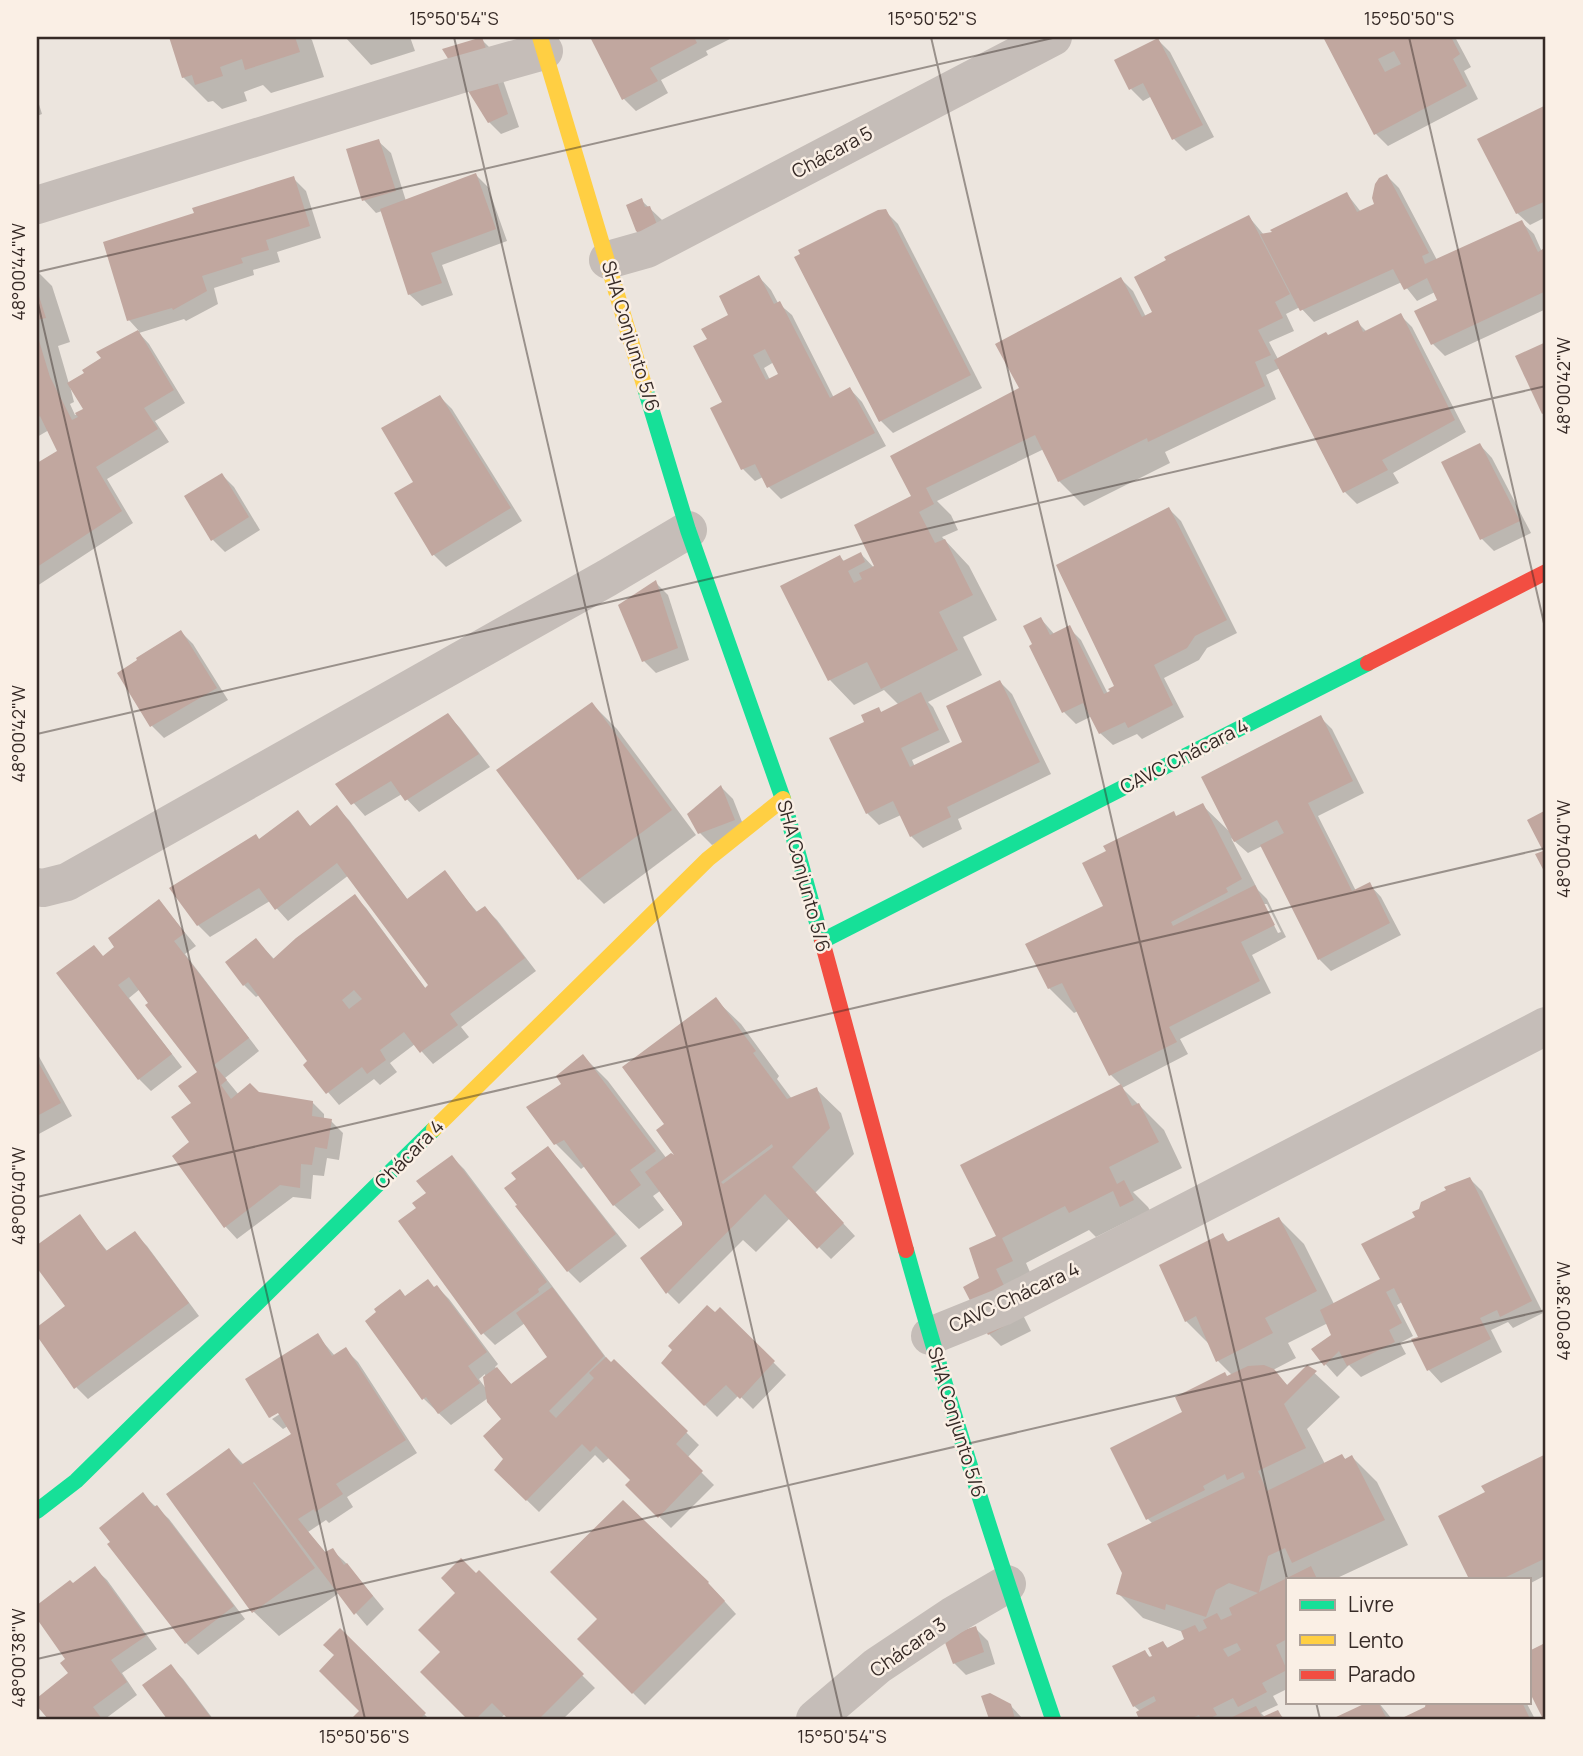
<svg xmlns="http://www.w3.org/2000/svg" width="1583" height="1756" font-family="Manrope,sans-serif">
<rect width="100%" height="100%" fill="#ece5de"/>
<g fill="#0003" fill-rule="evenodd">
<path d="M170 37H309L312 40 324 77 271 93 263 85 244 92 247 101 222 109 213 101 208 102 183 77Z"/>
<path d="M345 37H410L415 51 371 65Z"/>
<path d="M592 37H732V38L706 51 708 55 661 80 668 93 636 111 624 99Z"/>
<path d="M1325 37H1455L1471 67 1464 71 1478 99 1388 146 1376 134Z"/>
<path d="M481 39 493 51 519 127 501 134 489 122Z"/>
<path d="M1158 40 1170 52 1214 137 1186 151 1174 139 1152 96 1143 101 1131 89Z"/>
<path d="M37 98 42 114 37 116Z"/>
<path d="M1546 107V217L1530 225 1517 213 1480 140Z"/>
<path d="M378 141 391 153 406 201 476 175 488 187 507 241 442 265 453 295 422 306 409 294 382 211 376 213 364 200Z"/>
<path d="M1387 176 1399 188 1437 260 1521 222 1534 234 1542 252 1546 249V309L1445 356 1433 344 1439 301 1435 292 1417 301 1402 282 1314 322 1300 307 1286 314 1294 331 1269 342 1278 359 1357 322 1367 332 1400 315 1412 327 1466 432 1393 473 1399 483 1357 504 1345 492 1280 368 1266 375 1276 399 1165 452 1170 463 1084 506 1059 481 1044 449 937 501 951 515 958 530 942 537 969 566 997 620 963 637 982 675 928 702 933 707 950 742 912 760 915 767 965 743 1000 682 1012 694 1051 774 958 819 962 829 923 848 911 836 901 815 879 825 867 813 866 723 878 709 882 713 899 705 884 690 854 705 830 680 840 557 845 562 861 554 879 573 914 496 1021 388 1121 279 1133 291 1146 317 1154 313 1249 217 1264 235 1275 233 1347 194 1361 212 1376 205Z"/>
<path d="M293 178 306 191 321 238 277 252 280 262 253 270 254 275 214 288 218 304 186 321 184 319 139 333 149 344 185 403 155 421 169 442 107 479 133 523 37 586V466L59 451 49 430 37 437V271L52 286 70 342 58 346 69 384 86 374 104 359 99 352 139 331 129 320 196 214ZM70 386 85 410 75 415 70 404 74 402Z"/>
<path d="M641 200 662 220 657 248Z"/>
<path d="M885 211 898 224 982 388 893 433 881 421 796 258Z"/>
<path d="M759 277 771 290 778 303 792 315 834 398 850 389 862 402 886 446 781 499 769 487 763 477 755 481 743 469 709 340ZM774 362 780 375 770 380 764 368Z"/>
<path d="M440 397 452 409 522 521 446 567 433 554 416 482Z"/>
<path d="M1480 445 1492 458 1531 533 1494 551 1482 539Z"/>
<path d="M222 475 234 487 260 530 225 552 213 540Z"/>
<path d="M1169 509 1181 521 1237 633 1207 648 1199 660 1164 678 1184 717 1142 739 1137 734 1113 745 1100 733 1092 716 1076 724 1064 712 1034 645 1041 619 1055 635 1069 628 1081 640 1108 694 1117 687Z"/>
<path d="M656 583 668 595 689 660 656 673 644 661Z"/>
<path d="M181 632 193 644 228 700 164 738 152 726Z"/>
<path d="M592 704 617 729 696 835 604 904 579 879 499 771Z"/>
<path d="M448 715 460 728 490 767 419 812 402 794 365 816 338 785Z"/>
<path d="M1320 717 1332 729 1364 793 1318 816 1356 891 1369 884 1381 897 1401 935 1331 971 1319 959 1262 846 1248 853 1231 838 1258 890 1267 899 1286 937 1252 955 1271 993 1180 1039 1188 1054 1122 1088 1164 1130 1182 1168 1133 1192 1148 1207 1158 1225 1134 1218 1096 1237 1089 1230 1026 1263 1036 1286 1014 1297 1031 1331 1001 1346 989 1334 982 1278 998 1236 1122 1086 1111 1075 1078 1011 1074 1013 1049 988 1106 906 1178 818 1202 805 1231 833ZM1263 904H1267L1281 932 1278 933Z"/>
<path d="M721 787 733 799 746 832 712 845 700 833Z"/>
<path d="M337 808 349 820 408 900 444 873 478 913 485 908 497 920 536 971 461 1027 469 1037 433 1064 415 1044 390 1063 397 1072 380 1085 374 1079 339 1105 305 1065 310 1061 259 995 256 997 244 985 256 940 275 960 354 896 366 908 426 989 430 985 349 875 288 921 270 901 210 937 198 925 260 841 297 813 311 827Z"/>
<path d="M159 901 196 946 185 954 259 1051 225 1078 239 1095 259 1094 312 1102 324 1114V1120L331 1121 343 1133 339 1160 327 1158 324 1176 313 1175 311 1199 293 1197 237 1239 225 1226 192 1142 193 1103 200 1073 140 989 129 998 182 1067 151 1091 139 1079 58 974 104 957 117 947Z"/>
<path d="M716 1000 741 1024 779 1076 777 1079 792 1099 816 1089 841 1113 854 1154 815 1193 855 1236 831 1259 790 1218 756 1252 743 1240 679 1304 667 1292 684 1225 660 1191 653 1196 664 1210 639 1229 614 1205 585 1166 581 1169 556 1144 528 1108 563 1084 583 1056 608 1081 667 1159 683 1168 666 1125Z"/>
<path d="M37 1053 72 1116 37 1135Z"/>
<path d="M548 1148 560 1161 627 1246 580 1283 568 1271Z"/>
<path d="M452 1157 464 1169 611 1364 614 1361 699 1445 687 1458 714 1485 671 1528 627 1485 632 1480 610 1457 603 1463 595 1455 539 1512 496 1470 506 1459 503 1419 488 1398 451 1425 424 1399 435 1289 437 1287 449 1299 498 1364 495 1367 512 1385 550 1357 525 1323 495 1345 483 1333 418 1209ZM485 1374 487 1390 479 1379Z"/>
<path d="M1470 1179 1482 1191 1543 1313 1513 1328 1508 1322 1491 1330 1502 1352 1441 1383 1429 1370 1414 1340 1420 1338 1402 1302 1397 1305 1413 1336 1400 1343 1406 1354 1361 1377 1349 1365 1337 1377 1313 1350 1334 1335 1328 1323 1288 1343 1296 1358 1273 1370 1288 1386 1308 1367 1340 1397 1307 1429 1325 1464 1342 1456 1346 1460 1352 1457 1377 1482 1408 1545 1335 1579H1287V1689L1273 1696 1278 1705 1261 1713 1266 1718 1277 1712 1285 1719H1141L1138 1713 1140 1711 1134 1706 1145 1652 1151 1658 1163 1643 1169 1649 1186 1640 1183 1632 1143 1618 1118 1593 1153 1524 1148 1519 1184 1413 1233 1376 1218 1361 1211 1346 1186 1321 1222 1235 1230 1243 1279 1219 1304 1244 1334 1304 1382 1280 1418 1218Z"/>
<path d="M79 1217 108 1252 135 1234 147 1246 199 1316 88 1399 76 1387 37 1333V1329L67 1306 37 1265V1247Z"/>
<path d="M720 1309 786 1375 753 1409 739 1395 717 1417 663 1363Z"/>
<path d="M317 1335 335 1356 346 1350 358 1362 417 1453 347 1497 353 1507 329 1523 326 1520 308 1532 326 1553 332 1550 345 1562 384 1609 367 1626 339 1593 279 1636 254 1612 229 1450 244 1465 294 1435 288 1426 283 1429 272 1419 286 1410 271 1415V1418L247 1380Z"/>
<path d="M1546 1456V1575L1529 1584V1579H1471L1440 1516 1487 1493 1484 1486Z"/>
<path d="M143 1495 169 1519 245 1619 198 1655 186 1643Z"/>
<path d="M94 1568 107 1580 157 1649 122 1673 137 1695 105 1719H50L37 1700 70 1673 68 1660 37 1616V1608L70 1582 73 1585Z"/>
<path d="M479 1573 595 1688 563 1719H510L505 1714 500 1719H470L422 1672 443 1652 457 1593Z"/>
<path d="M708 1583 736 1614 645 1705 579 1639Z"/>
<path d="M975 1628 988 1641 995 1664 966 1675 954 1663Z"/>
<path d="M340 1630 429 1719H354L362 1711 337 1656Z"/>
<path d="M1546 1641V1719H1545L1529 1687V1653L1544 1645Z"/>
<path d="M170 1666 183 1679 213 1719H169L144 1685Z"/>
<path d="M983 1697 1010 1705 1023 1719H991Z"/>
<path d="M1372 1702H1378L1392 1719H1336Z"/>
<path d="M1427 1702H1526L1535 1719H1405L1427 1708Z"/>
</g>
<g fill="#c1a79f" fill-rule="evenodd">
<path d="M169 37H295L300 52 245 70 242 59 220 67 223 76 195 85 192 75 182 78Z"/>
<path d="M482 37 508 114 488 123 442 49Z"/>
<path d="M590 37H699L695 39 697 43 650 68 658 81 622 100Z"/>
<path d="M1323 37H1451L1460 54 1453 59 1467 86 1374 135ZM1394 51 1401 64 1385 72 1378 59Z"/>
<path d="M1158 38 1203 125 1172 140 1143 83 1129 90 1114 60Z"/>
<path d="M1546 105V201L1516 214 1477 139Z"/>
<path d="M379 139 396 191 362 201 346 149Z"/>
<path d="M476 173 496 229 431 253 442 283 408 295 380 209Z"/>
<path d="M1387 174 1429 253 1422 256 1425 264 1522 220 1538 252 1546 247V291L1431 345 1414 311 1437 300 1427 278 1404 290 1393 269 1300 311 1260 234 1272 232 1270 230 1347 192 1357 212 1374 204 1372 198 1375 184 1379 178Z"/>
<path d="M294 176 310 226 266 240 269 250 241 258 243 263 202 276 207 291 173 310 172 308 127 321 103 242 194 213 192 208Z"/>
<path d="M642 198 645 207 650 206 659 230 643 237 636 231 626 205Z"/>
<path d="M886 209 971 375 879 422 794 257 800 254 798 250 878 210Z"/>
<path d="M1249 215 1290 294 1275 302 1283 318 1258 330 1271 355 1255 362 1265 386 1148 442 1147 438 1058 482 1035 435 926 488 934 504 919 512 935 543 945 539 973 595 939 612 958 650 881 689 867 662 828 681 780 586 840 555 843 561 861 552 865 562 848 571 854 583 862 579 859 573 874 566 854 525 911 496 890 456 1019 388 995 344 1121 277 1142 317 1152 312 1134 277 1166 260 1164 257Z"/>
<path d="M759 275 774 304 780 301 830 398 850 387 875 433 767 488 755 464 741 470 710 408 722 402 693 346 707 339 701 329 728 315 719 296ZM765 349 778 374 766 380 753 355Z"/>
<path d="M37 290 46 318 37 320Z"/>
<path d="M1401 313 1455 420 1382 460 1388 470 1343 493 1274 360 1326 332 1328 335 1358 320 1363 332Z"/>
<path d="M138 330 174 390 144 408 158 429 96 467 122 511 37 567V463L57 451 40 416 37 418V334L50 377 72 420 78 417 75 413 83 409 67 383 84 373 82 370 101 358 96 352Z"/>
<path d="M1546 342V412L1542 414 1515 356Z"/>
<path d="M440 395 511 508 432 556 394 493 413 482 381 428Z"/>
<path d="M1480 443 1520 521 1480 540 1441 462Z"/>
<path d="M222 473 249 517 211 541 184 496Z"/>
<path d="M1169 507 1227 620 1195 636 1187 648 1154 665 1173 705 1128 728 1125 722 1099 734 1083 703 1062 713 1029 646 1032 644 1023 626 1041 617 1050 635 1070 625 1104 694 1110 691 1108 689 1114 686 1056 565Z"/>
<path d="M656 580 678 648 642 662 618 605Z"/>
<path d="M181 630 217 688 150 727 117 673 137 660 136 658Z"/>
<path d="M1000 680 1040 762 947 807 951 817 910 837 893 801 866 814 829 738 864 722 861 715 879 707 881 712 921 692 939 730 901 748 910 767 962 742 946 706Z"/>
<path d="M592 702 672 810 578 880 496 770Z"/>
<path d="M448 713 479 754 405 801 391 781 351 805 335 784Z"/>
<path d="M1321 715 1353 781 1308 803 1352 891 1370 882 1390 923 1318 960 1260 845 1284 833 1277 820 1234 842 1201 777Z"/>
<path d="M721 785 735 820 698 834 687 814Z"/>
<path d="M1203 803 1242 879 1226 888 1228 892 1171 922 1173 926 1255 885 1275 925 1241 942 1260 981 1169 1027 1177 1042 1109 1076 1062 983 1048 989 1025 944 1103 906 1082 863 1106 851 1103 846 1174 811 1176 816Z"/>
<path d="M337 805 407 899 445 870 476 912 485 906 525 958 450 1014 458 1025 422 1051 420 1053 404 1032 380 1050 386 1060 367 1074 362 1067 326 1094 303 1065 307 1061 248 982 243 986 225 962 256 938 273 959 296 938 355 894 425 988 428 985 337 863 275 910 259 888 197 926 169 888 256 834 259 839 298 810 310 826ZM354 990 362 999 349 1009 342 1000Z"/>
<path d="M1546 810V875L1535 854 1543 851 1527 820Z"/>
<path d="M159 899 185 933 174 941 249 1038 214 1065 227 1080 221 1085 231 1099 250 1083 259 1092 313 1101 312 1116 332 1119 327 1149 315 1147 312 1165 301 1164 300 1188 280 1185 224 1228 172 1156 189 1142 171 1117 191 1103 178 1086 197 1072 145 1005 148 1003 129 977 118 985 172 1054 138 1080 56 973 94 945 103 956 114 947 108 938Z"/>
<path d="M716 997 756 1051 753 1053 787 1099 817 1087 830 1128 792 1167 844 1223 817 1249 765 1194 666 1294 640 1258 682 1225V1222L645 1172 671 1153 674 1155 656 1130 664 1124 622 1067ZM772 1144 773 1147 723 1184 721 1182Z"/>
<path d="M583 1054 656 1151 630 1170 641 1185 613 1206 564 1140 554 1145 526 1107 561 1084 556 1076Z"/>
<path d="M37 1060 61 1103 37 1116Z"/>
<path d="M1121 1084 1132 1106 1139 1103 1159 1142 1109 1167 1117 1184 1124 1180 1134 1200 1120 1207 1113 1191 1069 1213 1065 1206 1002 1238 1013 1261 996 1269 1020 1318 988 1335 963 1287 979 1278 969 1248 996 1236 960 1165Z"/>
<path d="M548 1146 616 1234 567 1272 515 1206 517 1205 504 1188 516 1179 511 1173Z"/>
<path d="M452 1155 547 1282 538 1289 539 1292 481 1335 398 1221 416 1208 412 1203 426 1193 416 1181Z"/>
<path d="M1470 1177 1532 1301 1500 1317 1497 1310 1480 1318 1491 1339 1427 1371 1411 1339 1418 1337 1394 1288 1386 1292 1402 1323 1389 1330 1395 1342 1347 1366 1339 1351 1324 1366 1311 1349 1331 1335 1320 1310 1380 1279 1361 1244 1415 1217 1412 1212 1419 1209 1421 1202 1446 1190 1444 1187Z"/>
<path d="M80 1214 106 1251 135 1231 189 1303 74 1389 37 1336V1327L65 1306 37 1268V1245Z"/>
<path d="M1279 1217 1317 1291 1265 1318 1273 1333 1216 1362 1196 1316 1185 1322 1159 1265 1223 1233 1227 1242Z"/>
<path d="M428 1279 434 1287 437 1285 487 1352 468 1366 480 1383 438 1414 426 1397 422 1400 365 1321 376 1312 374 1309 400 1289 405 1296Z"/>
<path d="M552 1287 604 1356 549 1411 556 1418 594 1378 589 1373 606 1357 611 1362 614 1359 688 1431 676 1444 703 1471 658 1518 625 1485 630 1480 596 1446 590 1452 582 1444 526 1501 494 1470 503 1459 483 1436 501 1419 487 1402 483 1377 497 1367 511 1384 547 1357 516 1313Z"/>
<path d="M707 1305 715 1312 720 1307 775 1361 740 1399 726 1385 704 1406 661 1363 672 1350 668 1346Z"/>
<path d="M318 1333 332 1356 346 1347 406 1440 336 1484 343 1494 315 1512 314 1509 298 1519 325 1552 333 1548 344 1565 347 1563 373 1596 354 1615 254 1482 253 1483 315 1568 252 1613 166 1494 229 1448 241 1465 291 1434 278 1413 269 1418 245 1379Z"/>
<path d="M1264 1365 1274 1369 1287 1385 1307 1365 1317 1371 1284 1404 1306 1448 1258 1471 1267 1491 1342 1454 1345 1459 1352 1455 1385 1520 1292 1563 1285 1548 1268 1556 1259 1592 1311 1566 1317 1579H1287V1639L1276 1645 1287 1670 1262 1683 1267 1692 1238 1707 1233 1698 1213 1708 1217 1715 1208 1719H1201L1199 1715 1190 1719H1139L1136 1712 1156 1701 1154 1696 1133 1707 1112 1666 1145 1650 1149 1657 1152 1656 1148 1648 1163 1641 1167 1648 1184 1639 1181 1631 1195 1625 1199 1632 1207 1628 1203 1620 1217 1613 1221 1620 1232 1615 1229 1608 1258 1593 1229 1583 1216 1590 1206 1617 1166 1604 1165 1610 1116 1594 1122 1573 1107 1544 1245 1478 1243 1472 1227 1480 1225 1474 1203 1486 1205 1490 1146 1520 1110 1448 1182 1412 1175 1397 1225 1372 1227 1376 1248 1366ZM1237 1643 1241 1650 1228 1657 1223 1649Z"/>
<path d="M1546 1454V1558L1502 1579H1469L1438 1516 1485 1492 1481 1486Z"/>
<path d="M143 1492 154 1507 157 1505 234 1606 185 1644 107 1544 110 1542 99 1528Z"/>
<path d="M623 1500 709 1582 708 1583 725 1601 632 1694 577 1639 597 1619 550 1572Z"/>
<path d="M461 1558 476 1573 479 1570 584 1674 539 1719H508L492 1703 476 1719H467L420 1672 440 1652 418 1630 455 1593 441 1578Z"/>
<path d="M95 1566 146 1636 111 1660 127 1682 93 1707 102 1719H48L37 1706V1698L68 1673 60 1663 65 1659 37 1619V1605L70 1580 73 1583Z"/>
<path d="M976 1626 984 1652 953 1664 943 1637Z"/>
<path d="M340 1628 426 1713 420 1719H351L359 1711 319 1671 334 1655 323 1645Z"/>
<path d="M1546 1636V1719H1543L1529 1691V1651L1543 1644Z"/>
<path d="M171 1664 212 1719H167L142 1685Z"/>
<path d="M990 1693 1011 1704 1015 1719H989L981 1696Z"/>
<path d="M1368 1702H1378L1387 1719H1332Z"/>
<path d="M1426 1702H1522L1530 1719H1400L1425 1707Z"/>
<path d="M1256 1706 1262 1717 1278 1710 1283 1719H1228Z"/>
</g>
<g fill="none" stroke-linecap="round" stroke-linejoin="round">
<g stroke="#c5bdb8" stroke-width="38">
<path d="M37 205 455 76 544 51"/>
<path d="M608 260 647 249 1053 37"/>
<path d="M37 887 43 888 67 882 607 578 688 530"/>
<path d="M930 1336 1002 1307 1546 1026"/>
<path d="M815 1719 877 1666 952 1616 1007 1584"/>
</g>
<g stroke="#16e098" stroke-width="16">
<path d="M645 388 688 530 783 799 822 941"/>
<path d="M822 941 1368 663"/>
<path d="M906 1250C950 1408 1000 1564 1053 1719"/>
<path d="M37 1511 76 1481 434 1129"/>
</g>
<g stroke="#ffcf43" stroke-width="16">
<path d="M540 37 645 388"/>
<path d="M434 1129 708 859 783 799"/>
</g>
<g stroke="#f24e42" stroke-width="16">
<path d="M1368 663 1546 572"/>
<path d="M822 941 906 1250"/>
</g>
</g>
<path fill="none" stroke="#362a26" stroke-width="2" stroke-opacity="0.45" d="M454 37 842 1719M931 37 1287 1579M1409 37 1546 632M37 272 1057 37M37 299 365 1719M37 734 1546 386M37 1197 1546 848M37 1659 1546 1310M1316 1702 1320 1719"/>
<g text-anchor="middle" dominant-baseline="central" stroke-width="5" stroke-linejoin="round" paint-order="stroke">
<g font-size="19" fill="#362a26" stroke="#faefe5">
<text transform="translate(832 152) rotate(-28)">Chácara 5</text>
<text transform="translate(631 336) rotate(73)">SHA Conjunto 5/6</text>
<text transform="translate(1184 756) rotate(-27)">CAVC Chácara 4</text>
<text transform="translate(804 876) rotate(75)">SHA Conjunto 5/6</text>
<text transform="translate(409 1154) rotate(-45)">Chácara 4</text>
<text transform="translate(1014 1297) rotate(-25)">CAVC Chácara 4</text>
<text transform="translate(957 1422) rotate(73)">SHA Conjunto 5/6</text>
<text transform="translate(908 1647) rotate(-35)">Chácara 3</text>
</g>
</g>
<rect width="1583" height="1756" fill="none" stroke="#faefe5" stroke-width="77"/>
<rect x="1286" y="1578" width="245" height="126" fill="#faefe5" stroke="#aca099" stroke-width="2"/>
<rect x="1300" y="1600" width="35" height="10" fill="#16e098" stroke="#aca099" stroke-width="2"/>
<text x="1348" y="1612" font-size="21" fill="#362a26">Livre</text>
<rect x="1300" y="1635" width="35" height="10" fill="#ffcf43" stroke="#aca099" stroke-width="2"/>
<text x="1348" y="1648" font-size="21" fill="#362a26">Lento</text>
<rect x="1300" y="1670" width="35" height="10" fill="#f24e42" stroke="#aca099" stroke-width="2"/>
<text x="1348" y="1682" font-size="21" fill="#362a26">Parado</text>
<rect x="38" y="38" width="1506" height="1680" fill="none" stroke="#362a26" stroke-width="2.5"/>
<g font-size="18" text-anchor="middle" fill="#362a26">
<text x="454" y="25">15°50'54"S</text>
<text x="932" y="25">15°50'52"S</text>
<text x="1409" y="25">15°50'50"S</text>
<text transform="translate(19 272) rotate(-90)" y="6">48°00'44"W</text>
<text transform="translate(1564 386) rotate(-90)" y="6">48°00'42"W</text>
<text transform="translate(19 734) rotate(-90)" y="6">48°00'42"W</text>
<text transform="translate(1564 849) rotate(-90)" y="6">48°00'40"W</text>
<text transform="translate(19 1196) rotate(-90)" y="6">48°00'40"W</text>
<text transform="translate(1564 1311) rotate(-90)" y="6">48°00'38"W</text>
<text transform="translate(19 1658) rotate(-90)" y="6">48°00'38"W</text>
<text x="364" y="1743">15°50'56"S</text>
<text x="842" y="1743">15°50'54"S</text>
</g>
</svg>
